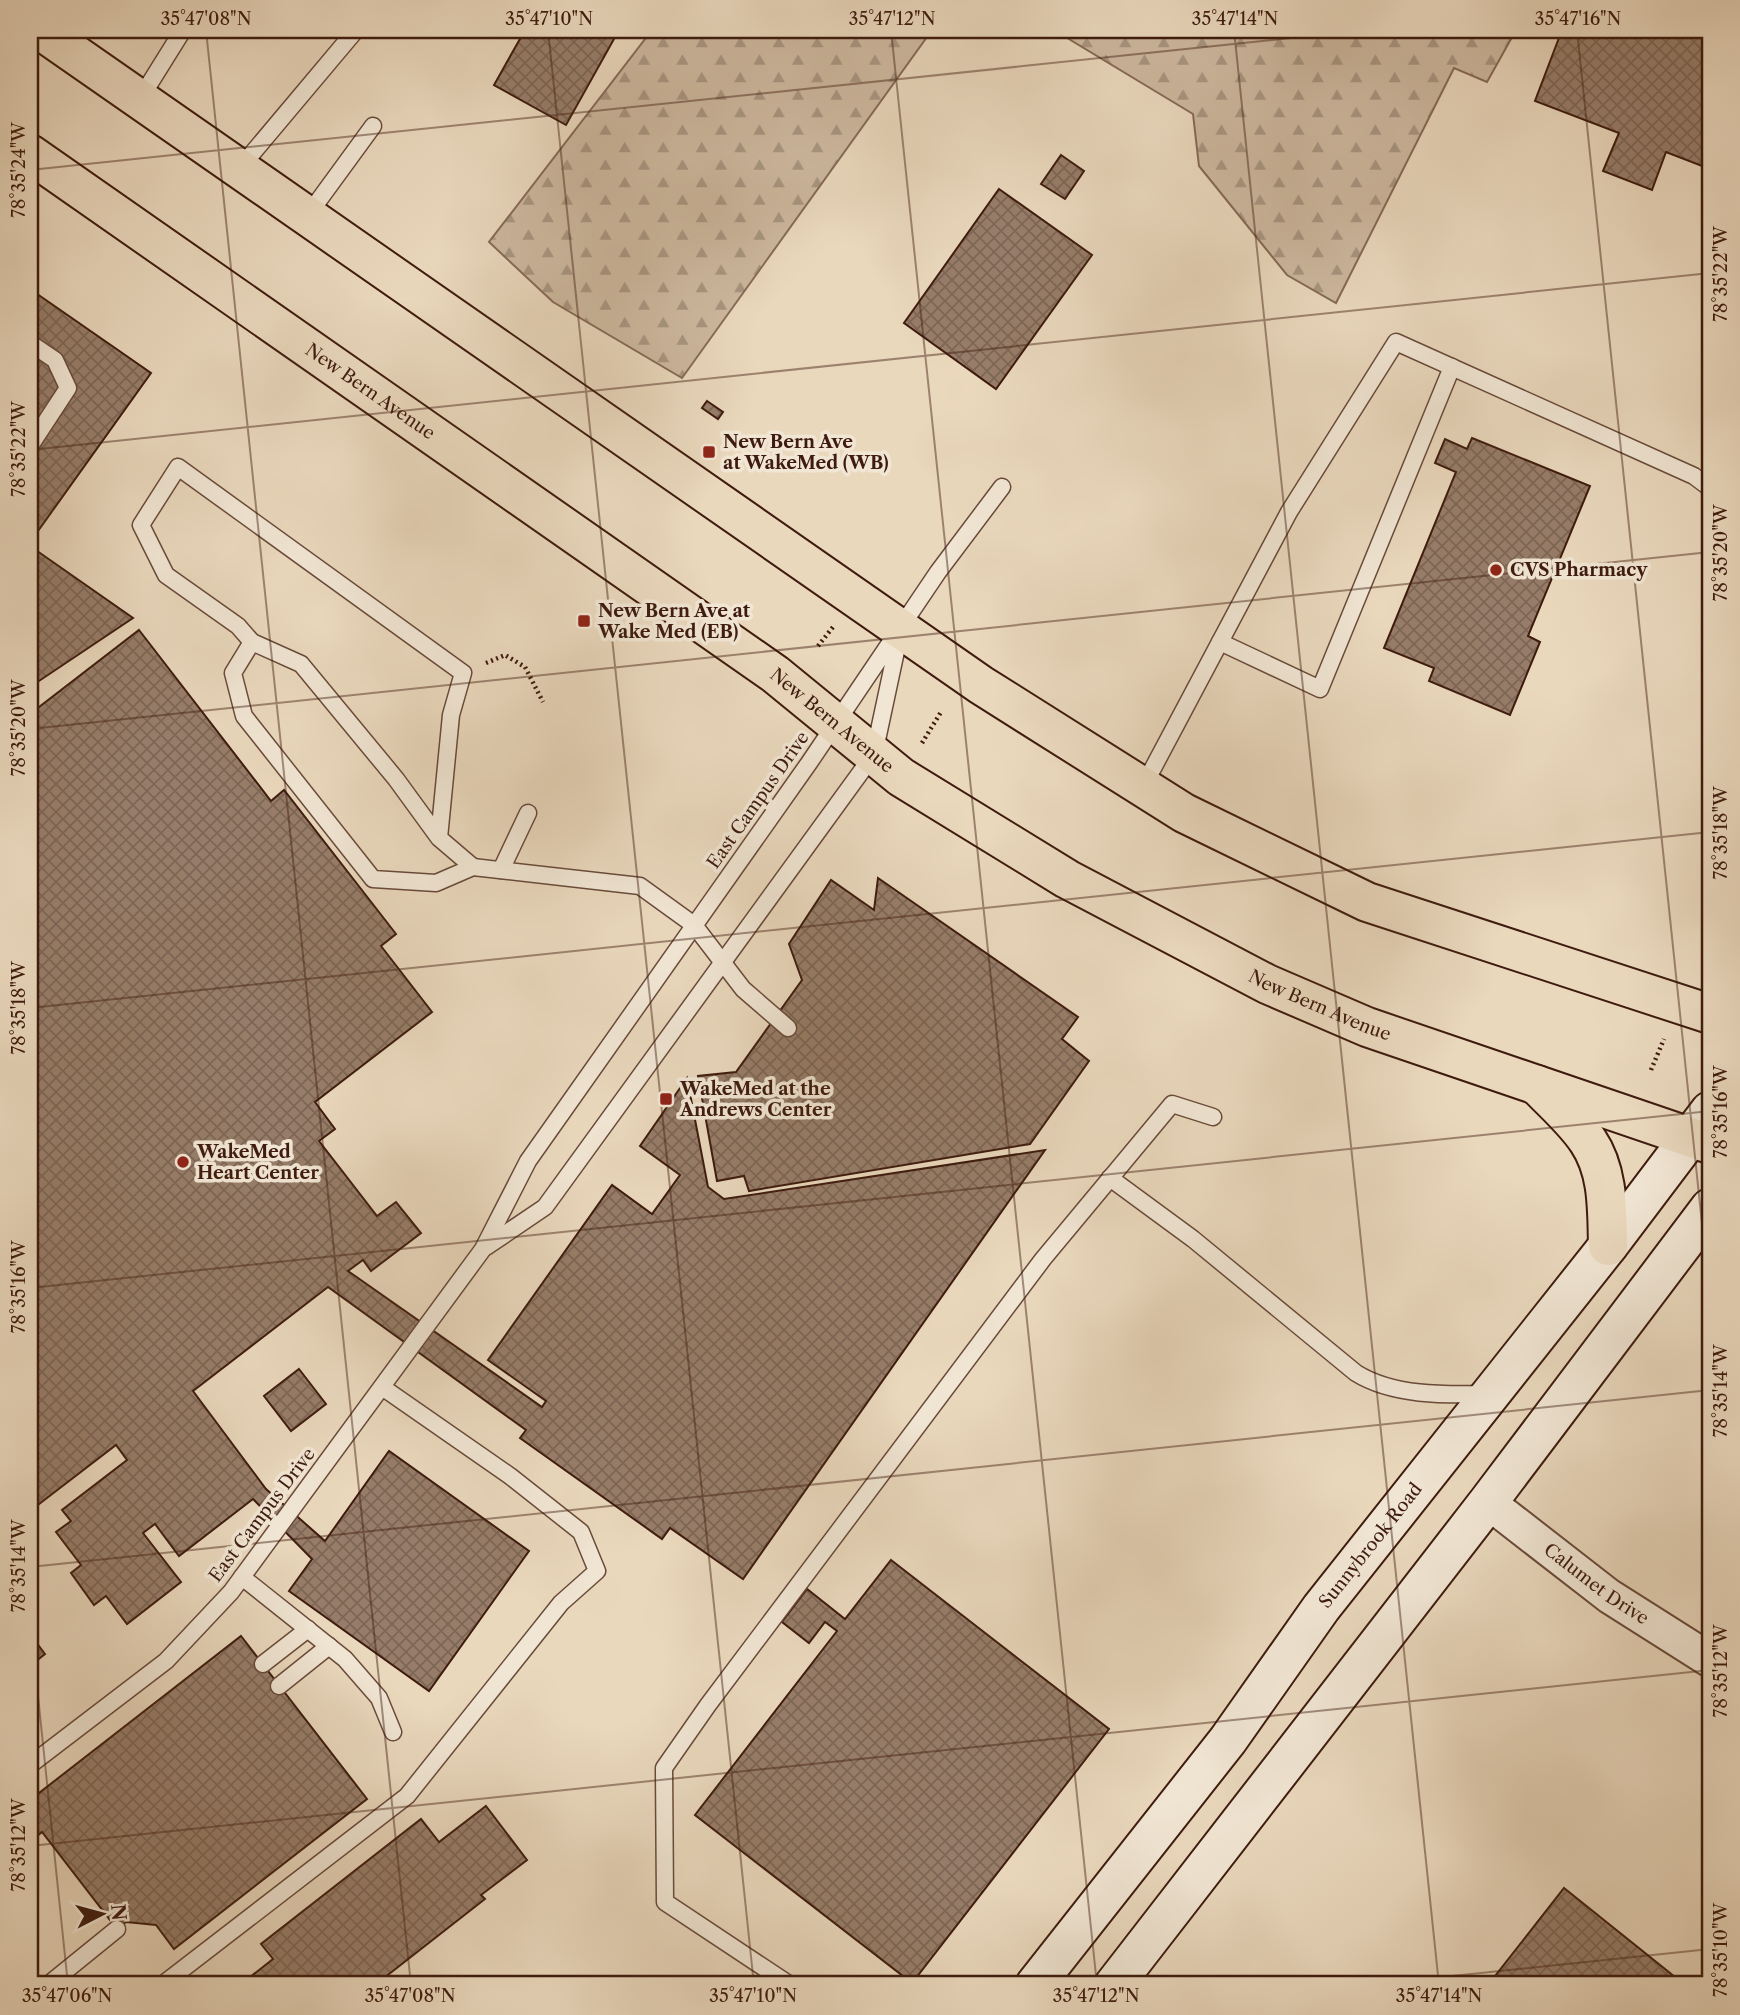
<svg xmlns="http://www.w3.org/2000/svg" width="1740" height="2015" font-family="'Libre Caslon Text',serif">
<defs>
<pattern id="forest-firs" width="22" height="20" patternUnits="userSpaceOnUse" patternTransform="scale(1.75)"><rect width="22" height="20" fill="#cdb89f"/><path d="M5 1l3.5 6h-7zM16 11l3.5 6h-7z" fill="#a89580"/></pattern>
<pattern id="building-cross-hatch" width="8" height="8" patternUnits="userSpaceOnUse" patternTransform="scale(1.75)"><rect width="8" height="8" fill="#977d69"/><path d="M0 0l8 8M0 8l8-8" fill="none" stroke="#7d6655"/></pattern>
</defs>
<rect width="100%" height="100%" fill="#ead8bd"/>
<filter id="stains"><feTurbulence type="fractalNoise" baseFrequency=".00286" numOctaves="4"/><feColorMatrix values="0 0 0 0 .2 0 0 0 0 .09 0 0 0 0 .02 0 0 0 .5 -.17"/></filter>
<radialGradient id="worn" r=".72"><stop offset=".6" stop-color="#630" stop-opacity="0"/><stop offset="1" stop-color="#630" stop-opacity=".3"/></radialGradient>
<g fill="url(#forest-firs)" stroke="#866a56" stroke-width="2">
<path d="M652 30H932L682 378 553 302 489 242Z"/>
<path d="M1054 30H1516L1487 82 1454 68 1336 303 1287 275 1199 166 1193 114Z"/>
</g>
<g fill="url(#building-cross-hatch)" stroke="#3e1b0e" stroke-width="2">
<path d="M525 30H619L566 125 494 85Z"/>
<path d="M1562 30H1710V169L1666 152 1652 190 1603 171 1619 133 1535 101Z"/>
<path d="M1061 155 1084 171 1065 199 1041 184Z"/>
<path d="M999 189 1092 255 996 389 904 323Z"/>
<path d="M30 289 151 373 33 538 30 536Z"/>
<path d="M707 401 723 412 718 419 702 408Z"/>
<path d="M1472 438 1590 486 1528 636 1540 642 1510 715 1429 681 1434 668 1384 648 1456 472 1435 463 1445 439 1467 449Z"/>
<path d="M30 546 133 618 30 687Z"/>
<path d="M139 630 271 801 284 790 396 934 381 946 432 1012 315 1102 335 1129 319 1141 377 1216 396 1202 421 1233 371 1271 363 1260 348 1271 542 1407 546 1401 488 1360 612 1185 652 1214 680 1175 640 1146 687 1078 708 1187 724 1199 1045 1150 743 1579 670 1528 662 1539 520 1438 526 1430 328 1287 193 1391 266 1489 325 1541 389 1451 529 1551 429 1691 289 1591 312 1559 253 1499 179 1556 155 1524 143 1533 181 1582 127 1624 106 1596 94 1605 71 1573 81 1565 56 1532 71 1521 62 1510 127 1460 116 1445 30 1511V714Z"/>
<path d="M878 878 1078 1017 1062 1039 1089 1061 1030 1144 749 1191 744 1176 717 1181 698 1076 736 1072 802 980 789 944 831 880 874 910Z"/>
<path d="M299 1369 326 1404 291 1431 264 1396Z"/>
<path d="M891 1560 1109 1729 912 1983 695 1815 837 1631 825 1622 809 1643 782 1622 807 1589 845 1619Z"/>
<path d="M30 1634 45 1654 30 1666Z"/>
<path d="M241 1636 367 1799 174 1949 156 1925 126 1922 117 1929 42 1832 30 1842V1817L32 1815 30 1800Z"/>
<path d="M486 1806 527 1860 481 1895 485 1899 375 1985H289L284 1979 277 1985H240L273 1959 261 1944 421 1819 439 1842Z"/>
<path d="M1564 1888 1685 1985H1488Z"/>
</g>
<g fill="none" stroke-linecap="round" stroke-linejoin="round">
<defs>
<g id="lane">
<path d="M140 99 183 30"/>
<path d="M240 168 356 30"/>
<path d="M308 215 373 126"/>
<path d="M30 343 55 360 68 388 30 446"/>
<path d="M252 642 233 673 244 716 373 879 436 883 473 867 640 886 694 925 743 989 788 1028"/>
<path d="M1220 642 1320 689 1452 367"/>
<path d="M1143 787 1289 512 1396 342 1694 476 1710 488"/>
<path d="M439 838 451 715 463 673 178 467 141 525 166 575 238 626 252 642 301 664 396 779 439 838 473 867"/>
<path d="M501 870 528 813"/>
<path d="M1110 1178 1193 1239 1356 1373C1393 1396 1444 1395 1487 1394"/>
<path d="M486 1247 545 1207 874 754 899 637"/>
<path d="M242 1577 345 1659 379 1698 393 1732"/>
<path d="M263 1664 308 1629"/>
<path d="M279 1686 329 1646"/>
<path d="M30 1765 166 1661 231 1592 483 1249 528 1161 809 763 938 572 1002 487"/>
<path d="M48 1985 117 1929"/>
<path d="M162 1985 407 1796 561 1603 597 1571 581 1532 510 1476 382 1387"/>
<path d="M790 1985 665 1902 664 1768 708 1705 1043 1259 1172 1104 1213 1117"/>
</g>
<g id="street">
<path id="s1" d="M1488 1502 1609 1596 1710 1660"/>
</g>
<g id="secondary">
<path id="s2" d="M1035 1985 1228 1740 1321 1608 1608 1246 1710 1111"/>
<path d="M1114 1985 1488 1502 1710 1208"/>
</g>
<g id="primary">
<path d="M40 30 981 685 1184 813 1367 902 1710 1014"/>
<path id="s3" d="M30 154 775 674 901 777 1067 879 1267 984 1367 1027 1710 1144"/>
<path d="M1537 1085C1554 1103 1575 1121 1588 1141 1609 1172 1607 1211 1608 1246"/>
</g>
</defs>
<use href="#lane" stroke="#694a3a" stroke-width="19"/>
<use href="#street" stroke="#694a3a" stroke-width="37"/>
<use href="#secondary" stroke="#3e1b0e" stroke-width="42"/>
<use href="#primary" stroke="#3e1b0e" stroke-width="42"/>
<g stroke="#3e1b0e" stroke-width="4.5" stroke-dasharray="2 3.5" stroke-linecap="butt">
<path d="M818 646 833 627"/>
<path d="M486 663 505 655 525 667 543 702"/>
<path d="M922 743 941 712"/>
<path d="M1651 1070 1664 1039"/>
</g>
<use href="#lane" stroke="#f1e6d4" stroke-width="16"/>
<use href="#street" stroke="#f1e6d4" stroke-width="33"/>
<use href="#secondary" stroke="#f1e6d4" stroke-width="38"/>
<use href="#primary" stroke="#ead8bd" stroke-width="38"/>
</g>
<path fill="none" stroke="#3e1b0e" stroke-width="2" stroke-opacity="0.45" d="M206 30 411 1985M548 30 754 1985M891 30 1097 1985M1234 30 1439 1985M1577 30 1710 1300M30 170 1368 30M30 450 1710 273M30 729 1710 552M30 1008 1710 832M30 1288 1710 1111M30 1567 1710 1390M30 1619 68 1985M30 1846 1710 1670M1366 1985 1710 1949"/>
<g fill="#8f2418" stroke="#f1e6d4" stroke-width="2.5">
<rect x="702" y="445" width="14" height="14" rx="3.5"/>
<circle cx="1496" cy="570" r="7"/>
<rect x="577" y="614" width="14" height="14" rx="3.5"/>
<rect x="659" y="1092" width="14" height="14" rx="3.5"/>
<circle cx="183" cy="1162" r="7"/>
</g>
<g text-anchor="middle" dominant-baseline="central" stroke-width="7" stroke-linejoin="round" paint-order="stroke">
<g font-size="18" fill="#3e1b0e" stroke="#f1e6d4">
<text stroke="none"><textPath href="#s3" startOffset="415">New Bern Avenue</textPath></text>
<text stroke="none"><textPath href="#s3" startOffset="982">New Bern Avenue</textPath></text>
<text transform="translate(758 800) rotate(-55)">East Campus Drive</text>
<text stroke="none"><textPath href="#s3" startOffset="1549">New Bern Avenue</textPath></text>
<text transform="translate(262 1515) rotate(-53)">East Campus Drive</text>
<text stroke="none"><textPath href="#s2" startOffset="553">Sunnybrook Road</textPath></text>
<text stroke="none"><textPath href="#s1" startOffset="136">Calumet Drive</textPath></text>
</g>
<g font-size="18" font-weight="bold" fill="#3e1b0e" stroke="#f1e6d4" text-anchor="start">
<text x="723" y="442">New Bern Ave<tspan x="723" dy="21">at WakeMed (WB)</tspan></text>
<text x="1510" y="570">CVS Pharmacy</text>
<text x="598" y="611">New Bern Ave at<tspan x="598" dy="21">Wake Med (EB)</tspan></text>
<text x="680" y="1089">WakeMed at the<tspan x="680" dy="21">Andrews Center</tspan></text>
<text x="197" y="1152">WakeMed<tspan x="197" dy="21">Heart Center</tspan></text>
</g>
</g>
<rect width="1740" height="2015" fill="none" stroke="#ead8bd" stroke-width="77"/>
<g transform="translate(102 1914) rotate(84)" stroke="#f1e6d4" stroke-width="5" paint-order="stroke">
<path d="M0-5L12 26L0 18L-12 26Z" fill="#3e1b0e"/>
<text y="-10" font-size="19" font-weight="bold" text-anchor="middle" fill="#3e1b0e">N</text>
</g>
<rect x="38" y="38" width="1664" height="1938" fill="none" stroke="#3e1b0e" stroke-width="2.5"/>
<g font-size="18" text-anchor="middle" fill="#3e1b0e">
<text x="206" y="25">35°47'08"N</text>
<text x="549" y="25">35°47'10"N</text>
<text x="892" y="25">35°47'12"N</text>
<text x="1235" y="25">35°47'14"N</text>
<text x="1578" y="25">35°47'16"N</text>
<text transform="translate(19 170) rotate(-90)" y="6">78°35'24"W</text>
<text transform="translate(1721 274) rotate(-90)" y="6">78°35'22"W</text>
<text transform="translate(19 449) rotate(-90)" y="6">78°35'22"W</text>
<text transform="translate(1721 553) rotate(-90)" y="6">78°35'20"W</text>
<text transform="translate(19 728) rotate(-90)" y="6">78°35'20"W</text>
<text transform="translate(1721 833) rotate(-90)" y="6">78°35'18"W</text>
<text transform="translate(19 1008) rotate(-90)" y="6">78°35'18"W</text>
<text transform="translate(1721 1112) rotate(-90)" y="6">78°35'16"W</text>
<text transform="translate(19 1287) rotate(-90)" y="6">78°35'16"W</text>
<text transform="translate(1721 1391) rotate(-90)" y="6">78°35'14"W</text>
<text transform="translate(19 1566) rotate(-90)" y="6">78°35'14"W</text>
<text transform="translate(1721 1671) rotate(-90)" y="6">78°35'12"W</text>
<text transform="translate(19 1845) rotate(-90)" y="6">78°35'12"W</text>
<text transform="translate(1721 1950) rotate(-90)" y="6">78°35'10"W</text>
<text x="67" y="2002">35°47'06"N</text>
<text x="410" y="2002">35°47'08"N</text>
<text x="753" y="2002">35°47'10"N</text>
<text x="1096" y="2002">35°47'12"N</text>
<text x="1439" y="2002">35°47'14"N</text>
</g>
<rect width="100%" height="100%" filter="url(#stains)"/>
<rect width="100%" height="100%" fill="url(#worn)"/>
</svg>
